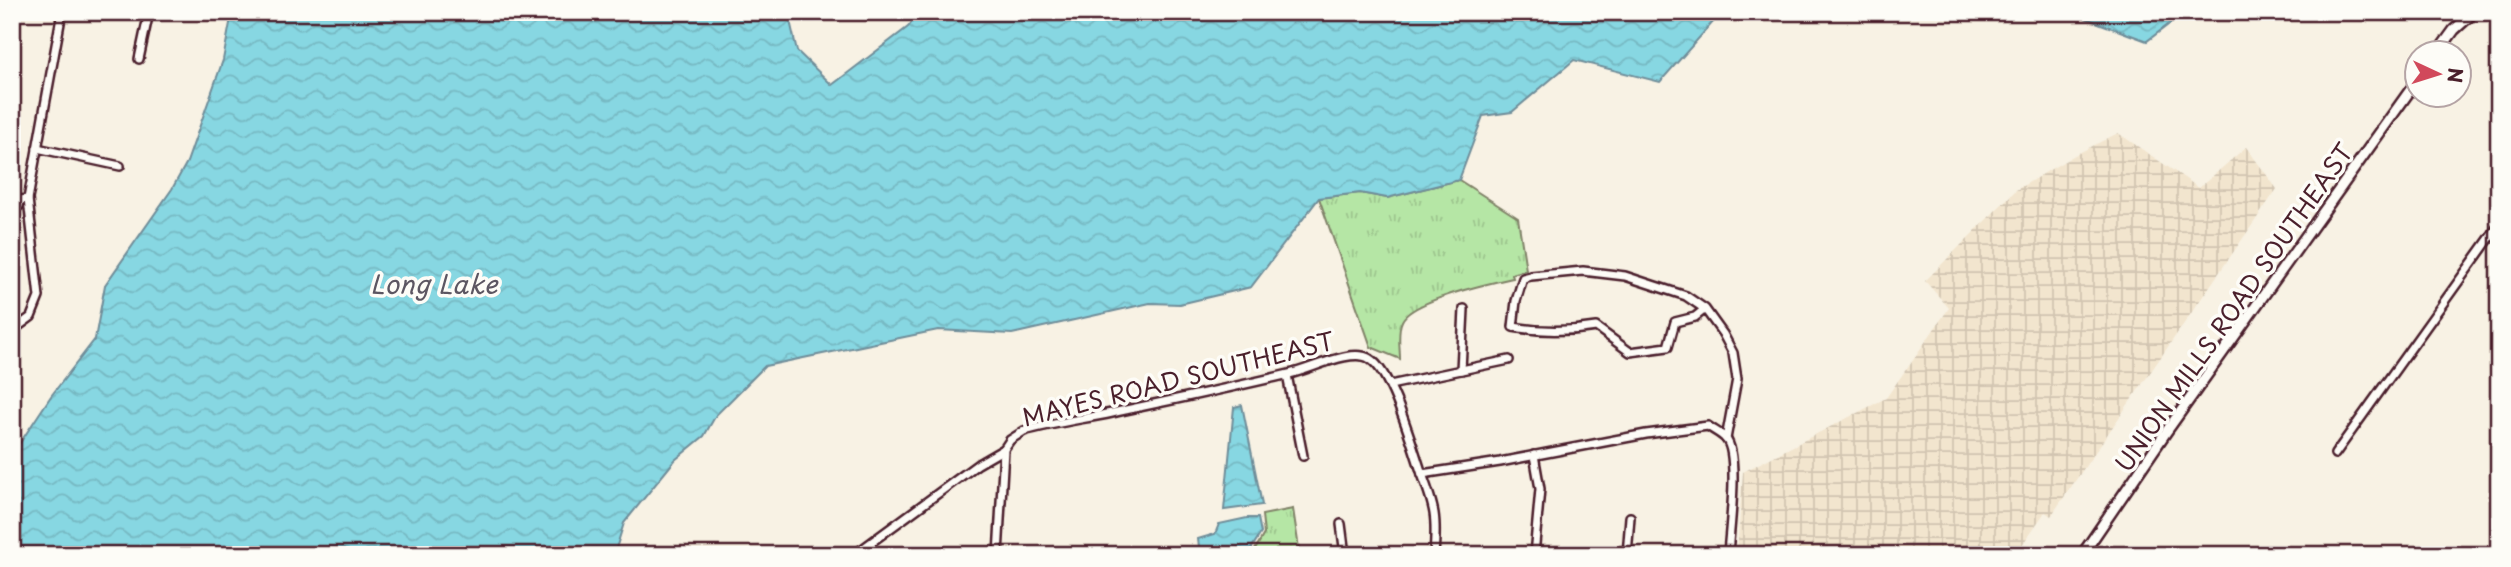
<svg xmlns="http://www.w3.org/2000/svg" width="2511" height="567" font-family="'Playpen Sans',sans-serif">
<defs>
<pattern id="industrial-grid" width="8" height="8" patternUnits="userSpaceOnUse" patternTransform="scale(1.75)"><rect width="8" height="8" fill="#f2e5ce"/><path d="M0 4h8M4 0v8" fill="none" stroke="#d1c4b1"/></pattern>
<pattern id="grass-tufts" width="24" height="20" patternUnits="userSpaceOnUse" patternTransform="scale(1.75)"><rect width="24" height="20" fill="#b5e6a5"/><path d="M3 7l-1-3M5 7V3M7 7l1-3M15 17l-1-3M17 17v-4M19 17l1-3" fill="none" stroke="#9dc58e"/></pattern>
<pattern id="water-waves" width="16" height="10" patternUnits="userSpaceOnUse" patternTransform="scale(1.75)"><rect width="16" height="10" fill="#87d7e2"/><path d="M0 5q4-4 8 0t8 0" fill="none" stroke="#76b8c2"/></pattern>
</defs>
<rect width="100%" height="100%" fill="#f8f2e4"/>
<filter id="ink" filterUnits="userSpaceOnUse"><feTurbulence type="fractalNoise" baseFrequency=".0143" numOctaves="2"/><feDisplacementMap in="SourceGraphic" scale="14" xChannelSelector="R" yChannelSelector="G"/><feConvolveMatrix kernelMatrix="1 2 1 2 8 2 1 2 1" color-interpolation-filters="sRGB"/></filter>
<g filter="url(#ink)">
<path fill="url(#industrial-grid)" d="M2118 133 2199 188 2246 147 2277 189 2051 516 2045 512 2015 555H1737L1743 472 1886 398 1949 308 1925 281 2016 190 2073 156Z"/>
<g fill="url(#grass-tufts)" stroke="#808268" stroke-width="2">
<path d="M1459 180 1518 218 1526 270 1512 274 1513 278C1491 283 1411 300 1402 321 1397 331 1400 348 1400 359L1371 347 1319 198 1360 193 1387 198Z"/>
<path d="M1293 509 1300 555H1252L1264 534 1262 515Z"/>
</g>
<g fill="url(#water-waves)" stroke="#6f8d99" stroke-width="2">
<path d="M230 12H788L797 51 832 85 908 27 920 12H1722L1660 82 1574 60 1512 112 1483 116 1459 180 1387 198 1360 193 1319 198 1251 287 1180 304 1150 303 1012 334 938 330 765 366 716 415 704 436 675 460 624 523 614 555H12V455L51 396 95 339 105 285 172 189 187 162 223 60 231 18Z"/>
<path d="M2069 12H2185L2147 41Z"/>
<path d="M1242 405 1262 505 1224 510 1234 407Z"/>
<path d="M1247 518H1258L1261 533 1249 552 1244 555H1200L1198 539 1215 534 1219 524Z"/>
</g>
<g fill="none" stroke-linecap="round" stroke-linejoin="round">
<defs>
<g id="minor">
<path d="M139 59 149 12"/>
<path d="M37 148 120 166"/>
<path d="M12 197 20 200 28 199"/>
<path d="M12 210 19 206 20 200"/>
<path d="M1705 309 1695 317 1675 322 1668 347 1630 352 1596 327C1567 332 1542 332 1513 327L1516 301 1523 278 1531 276 1583 271 1625 276 1686 296 1705 309 1723 334 1733 353 1737 379 1726 439"/>
<path d="M12 331 31 317 39 297 28 199 62 12"/>
<path d="M1461 370 1464 309"/>
<path d="M1287 375 1303 456"/>
<path d="M1390 385 1509 360"/>
<path d="M2335 454 2499 225"/>
<path d="M1534 455 1540 489 1534 555"/>
<path d="M1422 474C1435 509 1437 517 1434 555"/>
<path d="M1341 524 1345 555"/>
<path d="M854 555 978 464 1004 449 1010 440 1024 431C1053 423 1083 419 1112 413 1172 400 1230 388 1289 374 1310 370 1352 347 1370 359 1392 372 1413 448 1422 474L1500 462 1646 434 1708 426C1713 430 1722 434 1726 439 1740 455 1729 532 1728 555"/>
<path d="M998 555 1004 449"/>
<path d="M1627 555 1630 517"/>
</g>
<g id="tertiary">
<path d="M2438 52 2454 30 2474 12"/>
<path d="M2082 555 2166 432 2416 82"/>
</g>
</defs>
<use href="#minor" stroke="#4a1f2b" stroke-width="12"/>
<use href="#tertiary" stroke="#4a1f2b" stroke-width="14"/>
<use href="#minor" stroke="#fdfcf7" stroke-width="7"/>
<use href="#tertiary" stroke="#fdfcf7" stroke-width="9"/>
</g>
</g>
<g text-anchor="middle" dominant-baseline="central" stroke-width="7" stroke-linejoin="round" paint-order="stroke">
<g font-size="24" fill="#4a1f2b" stroke="#fdfcf7">
<text transform="translate(2233 307) rotate(-55)">UNION MILLS ROAD SOUTHEAST</text>
<text transform="translate(1178 378) rotate(-14)">MAYES ROAD SOUTHEAST</text>
</g>
<g font-size="26" font-style="italic" fill="#5c5662" stroke="#fdfcf7">
<text x="434" y="283">Long Lake</text>
</g>
</g>
<rect width="2511" height="567" fill="none" stroke="#fdfcf7" stroke-width="42"/>
<rect x="21" y="21" width="2469" height="525" fill="none" stroke="#4a1f2b" stroke-width="2.5" filter="url(#ink)"/>
<g transform="translate(2438 74) rotate(94)"><circle r="33" fill="#fdfcf7" stroke="#b5a4a5" stroke-width="2"/>
<path d="M0-5L12 26L0 18L-12 26Z" fill="#d1495b"/>
<text y="-10" font-size="19" font-weight="bold" text-anchor="middle" fill="#4a1f2b">N</text>
</g>
</svg>
